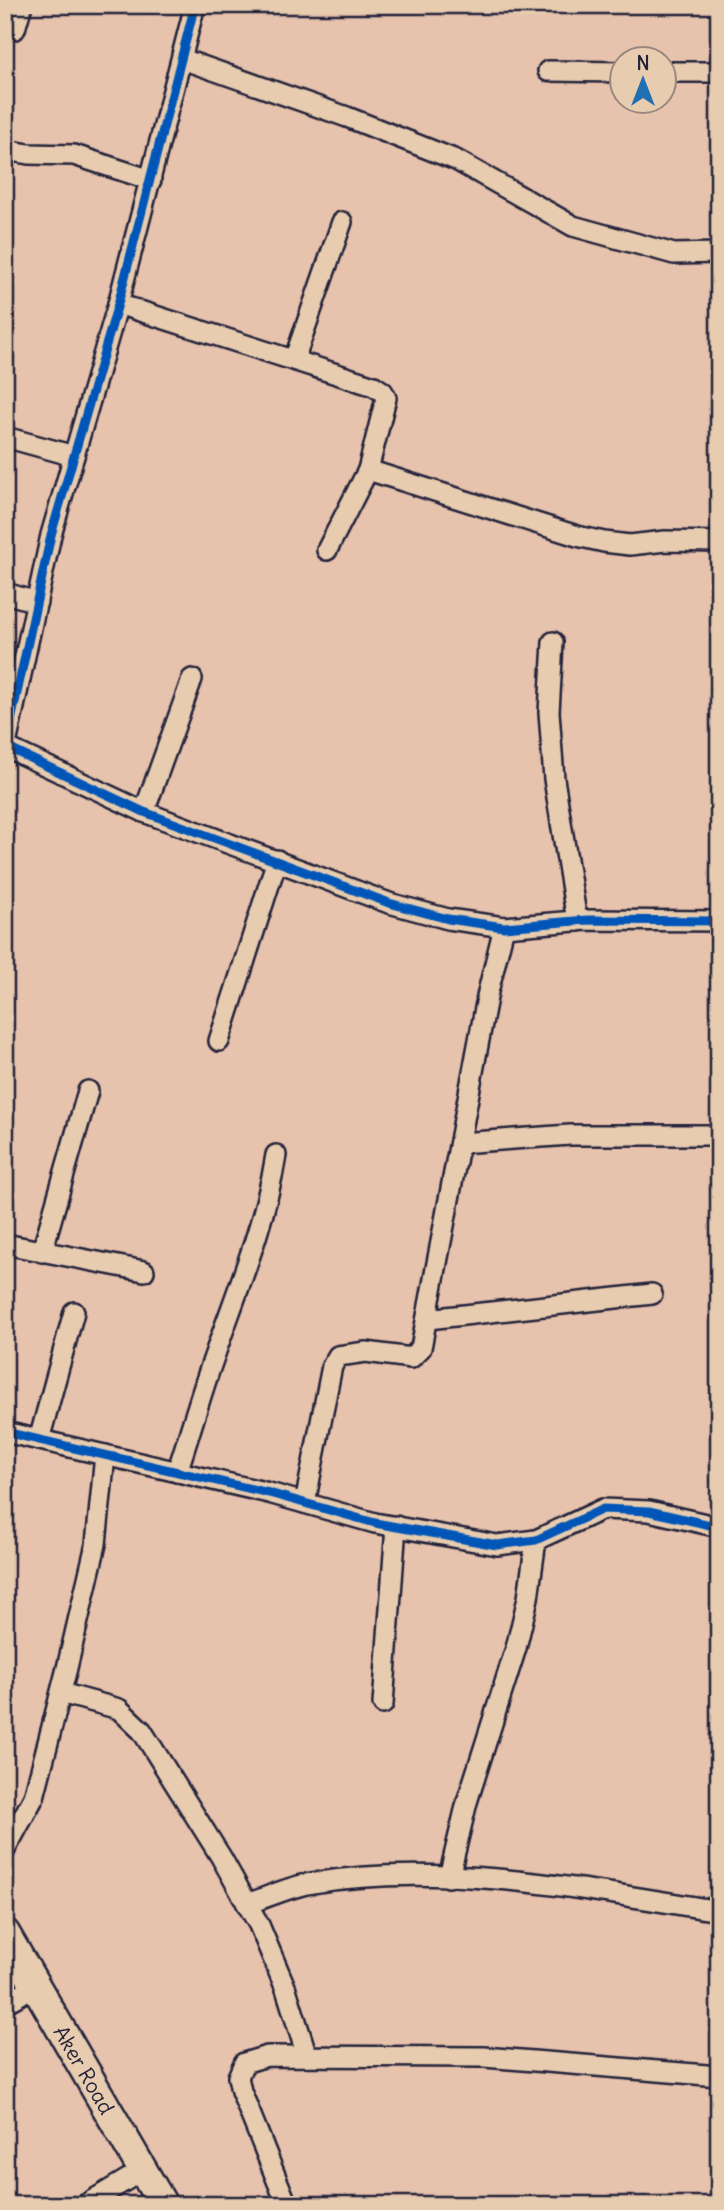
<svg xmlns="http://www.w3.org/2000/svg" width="724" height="2210" font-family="Delius,sans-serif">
<rect width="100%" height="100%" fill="#e7c2ac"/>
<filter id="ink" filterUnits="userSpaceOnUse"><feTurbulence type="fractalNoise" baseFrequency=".0143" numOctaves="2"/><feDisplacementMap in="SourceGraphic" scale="14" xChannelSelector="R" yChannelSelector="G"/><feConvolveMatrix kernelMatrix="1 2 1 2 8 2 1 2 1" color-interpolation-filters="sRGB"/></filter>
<g filter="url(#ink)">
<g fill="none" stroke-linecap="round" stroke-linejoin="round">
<defs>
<g id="street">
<path d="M15 29 22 5"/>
<path d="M182 59 347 117 456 160 573 226 674 254 719 253"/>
<path d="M548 71 622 72"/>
<path d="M664 72H719"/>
<path d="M5 150 29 154 74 155 151 180"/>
<path d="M118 304 374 386 383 392 386 398 368 470 327 550"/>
<path d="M294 360 342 222"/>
<path d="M5 437 74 456"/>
<path d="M368 470 577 536 604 542 630 545 665 541 719 542"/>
<path d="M5 593 37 602"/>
<path d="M553 642 549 712 554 779 577 921"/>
<path d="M6 747 144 812 389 903 448 919 504 927 587 920 719 921"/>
<path d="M5 749 51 535 118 304 195 5"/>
<path d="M144 812 192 679"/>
<path d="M219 1041 277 860"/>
<path d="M460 1143 570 1135H719"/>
<path d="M5 1244 144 1271"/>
<path d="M42 1252 88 1091"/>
<path d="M428 1319 652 1294"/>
<path d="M5 1432 269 1493 375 1523 497 1545 536 1540 603 1509 649 1511 719 1527"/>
<path d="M39 1440 74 1312"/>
<path d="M177 1472C190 1433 201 1393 215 1354 238 1288 265 1224 276 1155"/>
<path d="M305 1503 332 1366 338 1356 366 1352 411 1358 421 1348 488 992 504 927"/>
<path d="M61 1693 119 1709 142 1731 221 1857 259 1925 286 1989 307 2056"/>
<path d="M383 1704 396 1526"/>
<path d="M5 1850 34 1797 67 1668 96 1544 105 1455"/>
<path d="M449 1877 467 1802 516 1648 528 1598 536 1540"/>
<path d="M247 1904C268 1897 291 1886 312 1883 445 1861 588 1890 719 1911"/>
<path d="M5 2003 21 1994"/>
<path d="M85 2205 128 2179"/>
<path d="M287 2205 241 2091 238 2077 244 2063 267 2056 484 2057 719 2076"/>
</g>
<g id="secondary">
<path id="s1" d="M5 1933 163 2205"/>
</g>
</defs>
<use href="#street" stroke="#22223b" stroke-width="24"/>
<use href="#secondary" stroke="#22223b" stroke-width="33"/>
<use href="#street" stroke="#e8ccaf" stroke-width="19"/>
<use href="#secondary" stroke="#e8ccaf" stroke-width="28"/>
<defs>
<g id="cycleway">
<path d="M6 747 144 812 389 903 448 919 504 927 587 920 719 921"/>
<path d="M5 749 51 535 118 304 195 5"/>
<path d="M5 1432 269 1493 375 1523 497 1545 536 1540 603 1509 649 1511 719 1527"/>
</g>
</defs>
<use href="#cycleway" stroke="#e8ccaf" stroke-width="13"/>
<use href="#cycleway" stroke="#0057b8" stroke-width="9"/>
</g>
</g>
<g text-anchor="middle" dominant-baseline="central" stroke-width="7" stroke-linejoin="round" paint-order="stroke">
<g font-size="21" fill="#22223b" stroke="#e8ccaf">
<text stroke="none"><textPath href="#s1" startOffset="158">Aker Road</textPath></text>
</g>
</g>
<rect width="724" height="2210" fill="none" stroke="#e8ccaf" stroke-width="28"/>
<rect x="14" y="14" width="696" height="2182" fill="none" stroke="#22223b" stroke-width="2.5" filter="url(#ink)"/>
<g transform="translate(643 80)"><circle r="33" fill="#e8ccaf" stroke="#998881" stroke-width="2"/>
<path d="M0-5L12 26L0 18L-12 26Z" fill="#1f6fb2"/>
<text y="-10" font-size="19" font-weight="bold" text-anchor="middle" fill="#22223b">N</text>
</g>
</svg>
